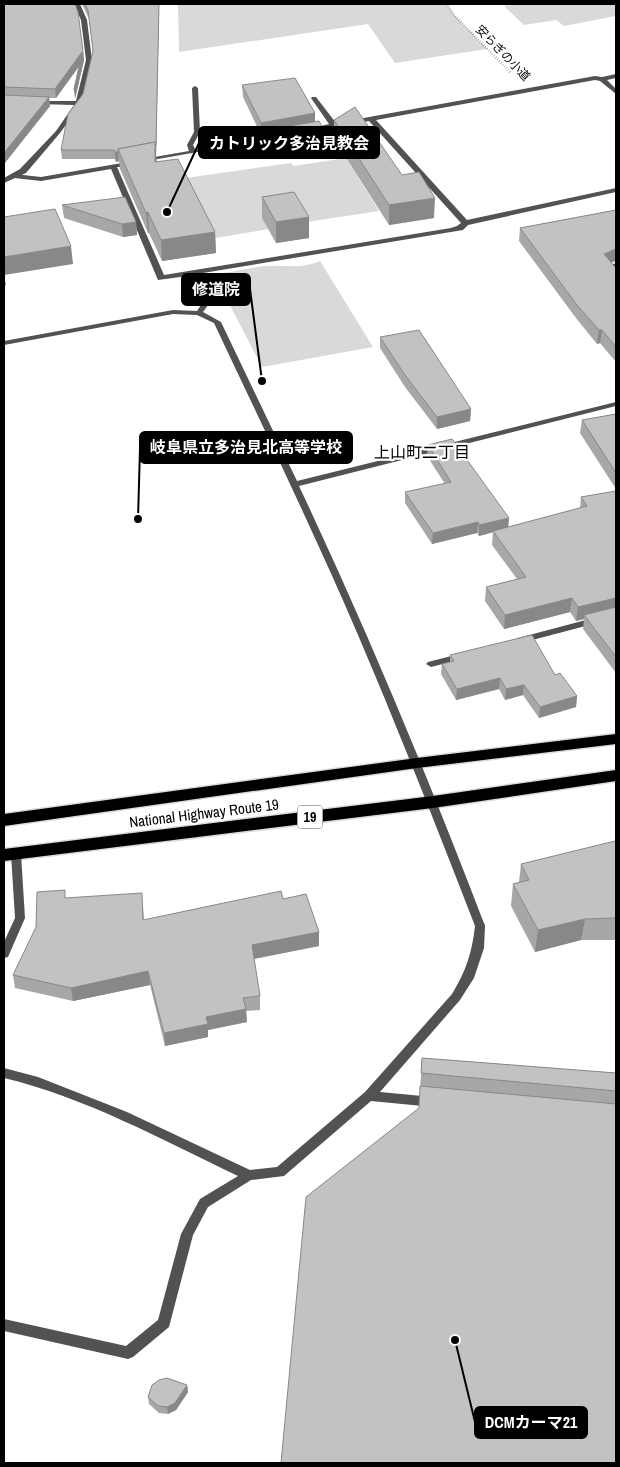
<svg xmlns="http://www.w3.org/2000/svg" width="620" height="1467" font-family="'Archivo Narrow','Noto Sans JP',sans-serif">
<rect width="100%" height="100%" fill="#fff"/>
<g fill="#d9d9d9">
<path d="M178 4H447L454 15 487 49 395 63 368 24 179 52Z"/>
<path d="M518 4H616V16L564 26 556 20 524 25 504 6Z"/>
<path d="M346 158 379 211 300 223 263 218 269 229 209 239 179 179 291 163 294 166Z"/>
<path d="M320 261 373 347 262 367 221 288 230 286 223 273C237 271 252 267 266 266 285 265 302 269 320 261Z"/>
</g>
<g fill="none" stroke-linecap="round" stroke-linejoin="round">
<defs>
<g id="highway">
<path d="M616 734V744L417 768 4 826V814L417 758Z"/>
<path d="M616 770V781L433 808 4 861V849L433 796Z"/>
</g>
</defs>
<use href="#highway" stroke="#dbdbdb" stroke-width="3"/>
<path stroke="#747474" stroke-width="2.5" stroke-dasharray="0.5 2" stroke-linecap="butt" d="M447 4 454 15 511 73"/>
<g fill="#525252" fill-rule="evenodd">
<path d="M616 74V78L607 80 616 89V94L600 81 595 80 376 120 467 220 616 188V192L468 225 463 230 451 232 203 273 211 290 207 292 203 290 195 275 158 280 111 169 41 181 14 178 10 176 14 174 41 177 122 163V167H117L164 275 451 228 457 226 461 223 369 121 308 131V129L329 124 311 98 312 97H316L336 123 595 76 602 77Z"/>
<path d="M195 86 198 88 200 132 193 145 195 149 278 134 281 136 278 138 141 162V160L143 159 189 151 187 145 194 132 192 88Z"/>
<path d="M480 922 484 923 485 926 484 948 474 978 460 1000 380 1092 433 1097 437 1098 439 1102 437 1106 433 1107 371 1101 284 1176 251 1180 208 1207 193 1235 169 1327 133 1357 128 1359 4 1331V1319L126 1346 158 1320 181 1234 200 1199 238 1176C163 1140 84 1097 4 1078V1068L38 1077 127 1112 250 1170 277 1167 365 1092 452 994C466 971 472 953 475 926L476 923Z"/>
</g>
<g fill="#525252" fill-rule="evenodd">
<path d="M74 4H80L87 20 92 60 82 103 60 133 26 173 4 183V178L20 169 56 131 74 105 37 104 34 102 35 101H76L86 60 81 20Z"/>
<path d="M616 263V267L613 268 616 272V278H613L604 267Z"/>
<path d="M204 288H210L214 297 203 312 221 322 297 481 616 402V406L299 486C367 630 428 777 485 926L484 929H476L475 926C437 828 399 731 358 635 313 530 263 427 214 323L197 315 173 314 4 345V341L173 310 197 311 206 297 203 290Z"/>
<path d="M616 612V618L521 643 516 640 518 638Z"/>
<path d="M463 653 468 656 466 658 431 667 426 664 428 662Z"/>
<path d="M16 850 20 851 21 854 25 918 8 957 4 958V942L15 918 11 854 12 851Z"/>
</g>
<use href="#highway" fill="#000" fill-rule="evenodd"/>
</g>
<g fill="#a7a7a7">
<path d="M4 4 83 51 84 60 75 99 79 66 56 98H49L50 106 4 164Z"/>
<path d="M82 4H159L156 162 215 232 216 253 162 261 149 233H148L120 169 119 161 116 162 115 159H62L61 150 83 94 93 52 89 19Z"/>
<path d="M242 85 315 113V121L330 141V154L273 159 265 143V135H261L243 97Z"/>
<path d="M334 120 402 175 434 218 389 225 334 139Z"/>
<path d="M262 197 309 238 276 243 262 218Z"/>
<path d="M62 205 136 222 137 235 123 237 64 218Z"/>
<path d="M616 210V262L615 261 611 263 615 267 616 266V362L600 343 597 344 576 318 519 241 520 228Z"/>
<path d="M380 337 471 409 470 421 437 429 405 387 380 348Z"/>
<path d="M616 414V489L580 433 582 420Z"/>
<path d="M428 445 509 518 508 527 580 508 581 497 616 491V673L583 629 584 619 576 621 570 612 504 629 485 601 486 587 517 579 492 545 493 532 479 536 477 533 432 544 405 503V492L445 484 427 456Z"/>
<path d="M450 655 555 675 577 696 576 707 539 718 523 695 505 700 499 689 456 700 441 674 442 664 450 662Z"/>
<path d="M616 844V940H581L535 952 511 906 513 884 519 882 521 864Z"/>
<path d="M66 898 143 907 144 920 283 899 319 932V946L254 959 260 996V1010L246 1011 247 1022 208 1030V1037L165 1046 150 985 73 1001 15 988 13 975Z"/>
<path d="M422 1058 616 1073V1463L419 1108Z"/>
<path d="M187 1385 188 1392 176 1410 168 1414 159 1413 149 1404 148 1397Z"/>
</g>
<g fill="#888">
<path d="M159 4 156 155 157 163 155 162V145Z"/>
<path d="M83 51 84 60 75 99 74 90 80 65 56 98 55 89Z"/>
<path d="M49 97 50 106 4 164V153Z"/>
<path d="M315 113V126L265 130V135H261V123Z"/>
<path d="M115 152H118L119 161 116 162Z"/>
<path d="M435 198 434 218 389 225V205Z"/>
<path d="M148 212 149 233H148L146 213Z"/>
<path d="M309 217V238L276 243V222Z"/>
<path d="M136 222 137 235 123 237 122 224Z"/>
<path d="M215 232 216 253 162 261 161 240Z"/>
<path d="M71 246 73 264 4 275 6 285 4 286V257Z"/>
<path d="M616 249 615 261 602 266 604 254Z"/>
<path d="M599 330H602L600 343 597 344Z"/>
<path d="M471 409 470 421 437 429V417Z"/>
<path d="M509 518 508 528 479 536V525Z"/>
<path d="M478 522 477 533 432 544 433 533Z"/>
<path d="M572 598 570 612 504 629 505 615Z"/>
<path d="M616 598V611L584 615V619L576 621 578 607Z"/>
<path d="M500 678 499 689 456 700 457 689Z"/>
<path d="M524 685 523 695 505 700 506 689Z"/>
<path d="M577 696 576 707 539 718 540 707Z"/>
<path d="M585 919 581 940 535 952 538 930Z"/>
<path d="M319 932V946L253 959 252 945Z"/>
<path d="M148 971 150 985 73 1001 71 988Z"/>
<path d="M246 1009 247 1022 208 1030V1037L165 1046 164 1033 206 1017Z"/>
<path d="M187 1385 188 1392 176 1410 168 1414 167 1407Z"/>
</g>
<g fill="#c2c2c2" stroke="#888">
<path d="M4 4H75L78 12 83 51 74 90 82 52 55 89 4 87Z"/>
<path d="M85 4H159L156 145 155 142 118 149V152H115L114 150H61L68 114 83 94 93 51 88 10Z"/>
<path d="M295 78 315 113 261 123 242 85Z"/>
<path d="M4 95 49 97 4 153Z"/>
<path d="M355 107 402 175 419 172 435 198 389 205 334 120Z"/>
<path d="M319 121 330 141 273 147 265 130Z"/>
<path d="M155 142V162L178 159 215 232 161 240 148 212 146 213 118 149Z"/>
<path d="M294 192 309 217 276 222 262 197Z"/>
<path d="M125 197 136 222 122 224 62 205Z"/>
<path d="M55 209 71 246 4 257V217Z"/>
<path d="M616 210V249L604 254 615 267 616 266V347L602 330H599L577 305 520 228Z"/>
<path d="M419 330 471 409 437 417 405 375 380 337Z"/>
<path d="M616 414V473L582 420Z"/>
<path d="M452 439 509 518 479 525 478 522 433 533 405 492 451 482 428 445Z"/>
<path d="M616 491V598L578 607 572 598 505 615 486 587 526 577 493 531 587 506 581 497Z"/>
<path d="M616 607V657L584 615Z"/>
<path d="M532 635 555 675 560 673 577 696 540 707 524 685 506 689 500 678 457 689 442 664 454 661 450 655Z"/>
<path d="M615 841 616 844V918L585 919 538 930 513 884 529 880 521 864Z"/>
<path d="M65 890V898L142 893 143 920 281 891 283 899 306 894 319 932 252 945 260 996 243 998 246 1009 206 1017 208 1024 164 1033 148 971 71 988 13 975 36 927 37 892Z"/>
<path d="M422 1058 616 1073V1091L421 1073Z"/>
<path d="M420 1086 616 1104V1463H281L306 1197 419 1108Z"/>
<path d="M167 1378 187 1385 175 1403 167 1407 158 1406 148 1397 152 1385 159 1380Z"/>
</g>
<g text-anchor="middle" dominant-baseline="central" stroke-width="4.5" stroke-linejoin="round" paint-order="stroke">
<g font-size="12" fill="#000" stroke="#fff">
<text transform="translate(503 53) rotate(46)">安らぎの小道</text>
</g>
<rect fill="#fff" stroke="#4c4c4c" stroke-width="1" x="297.5" y="805.5" width="25" height="23" rx="4"/>
<g font-size="14" font-weight="bold" fill="#000">
<text x="310" y="817">19</text>
</g>
<g font-size="15" fill="#000" stroke="#fff">
<text transform="translate(204 813) rotate(-7)">National Highway Route 19</text>
</g>
<g font-size="16" fill="#000" stroke="#fff">
<text x="422" y="452">上山町二丁目</text>
</g>
</g>
<path fill="none" stroke="#000" stroke-width="2" d="M167 212L199 143M262 381L250 289M138 519L140 448M455 1340L475 1422"/>
<g fill="#000" stroke="#fff" stroke-width="2">
<circle cx="167" cy="212" r="5"/>
<circle cx="262" cy="381" r="5"/>
<circle cx="138" cy="519" r="5"/>
<circle cx="455" cy="1340" r="5"/>
</g>
<g fill="#000" stroke="#000" stroke-width="2">
<rect x="199" y="127" width="180" height="31" rx="5"/>
<rect x="182" y="274" width="68" height="31" rx="5"/>
<rect x="140" y="432" width="212" height="31" rx="5"/>
<rect x="475" y="1407" width="112" height="31" rx="5"/>
</g>
<g font-size="16" text-anchor="middle" font-weight="bold" fill="#fff">
<text x="289" y="149">カトリック多治見教会</text>
<text x="216" y="295">修道院</text>
<text x="246" y="453">岐阜県立多治見北高等学校</text>
<text x="531" y="1428">DCMカーマ21</text>
</g>
<rect width="620" height="1467" fill="none" stroke="#000000" stroke-width="10"/>
</svg>
